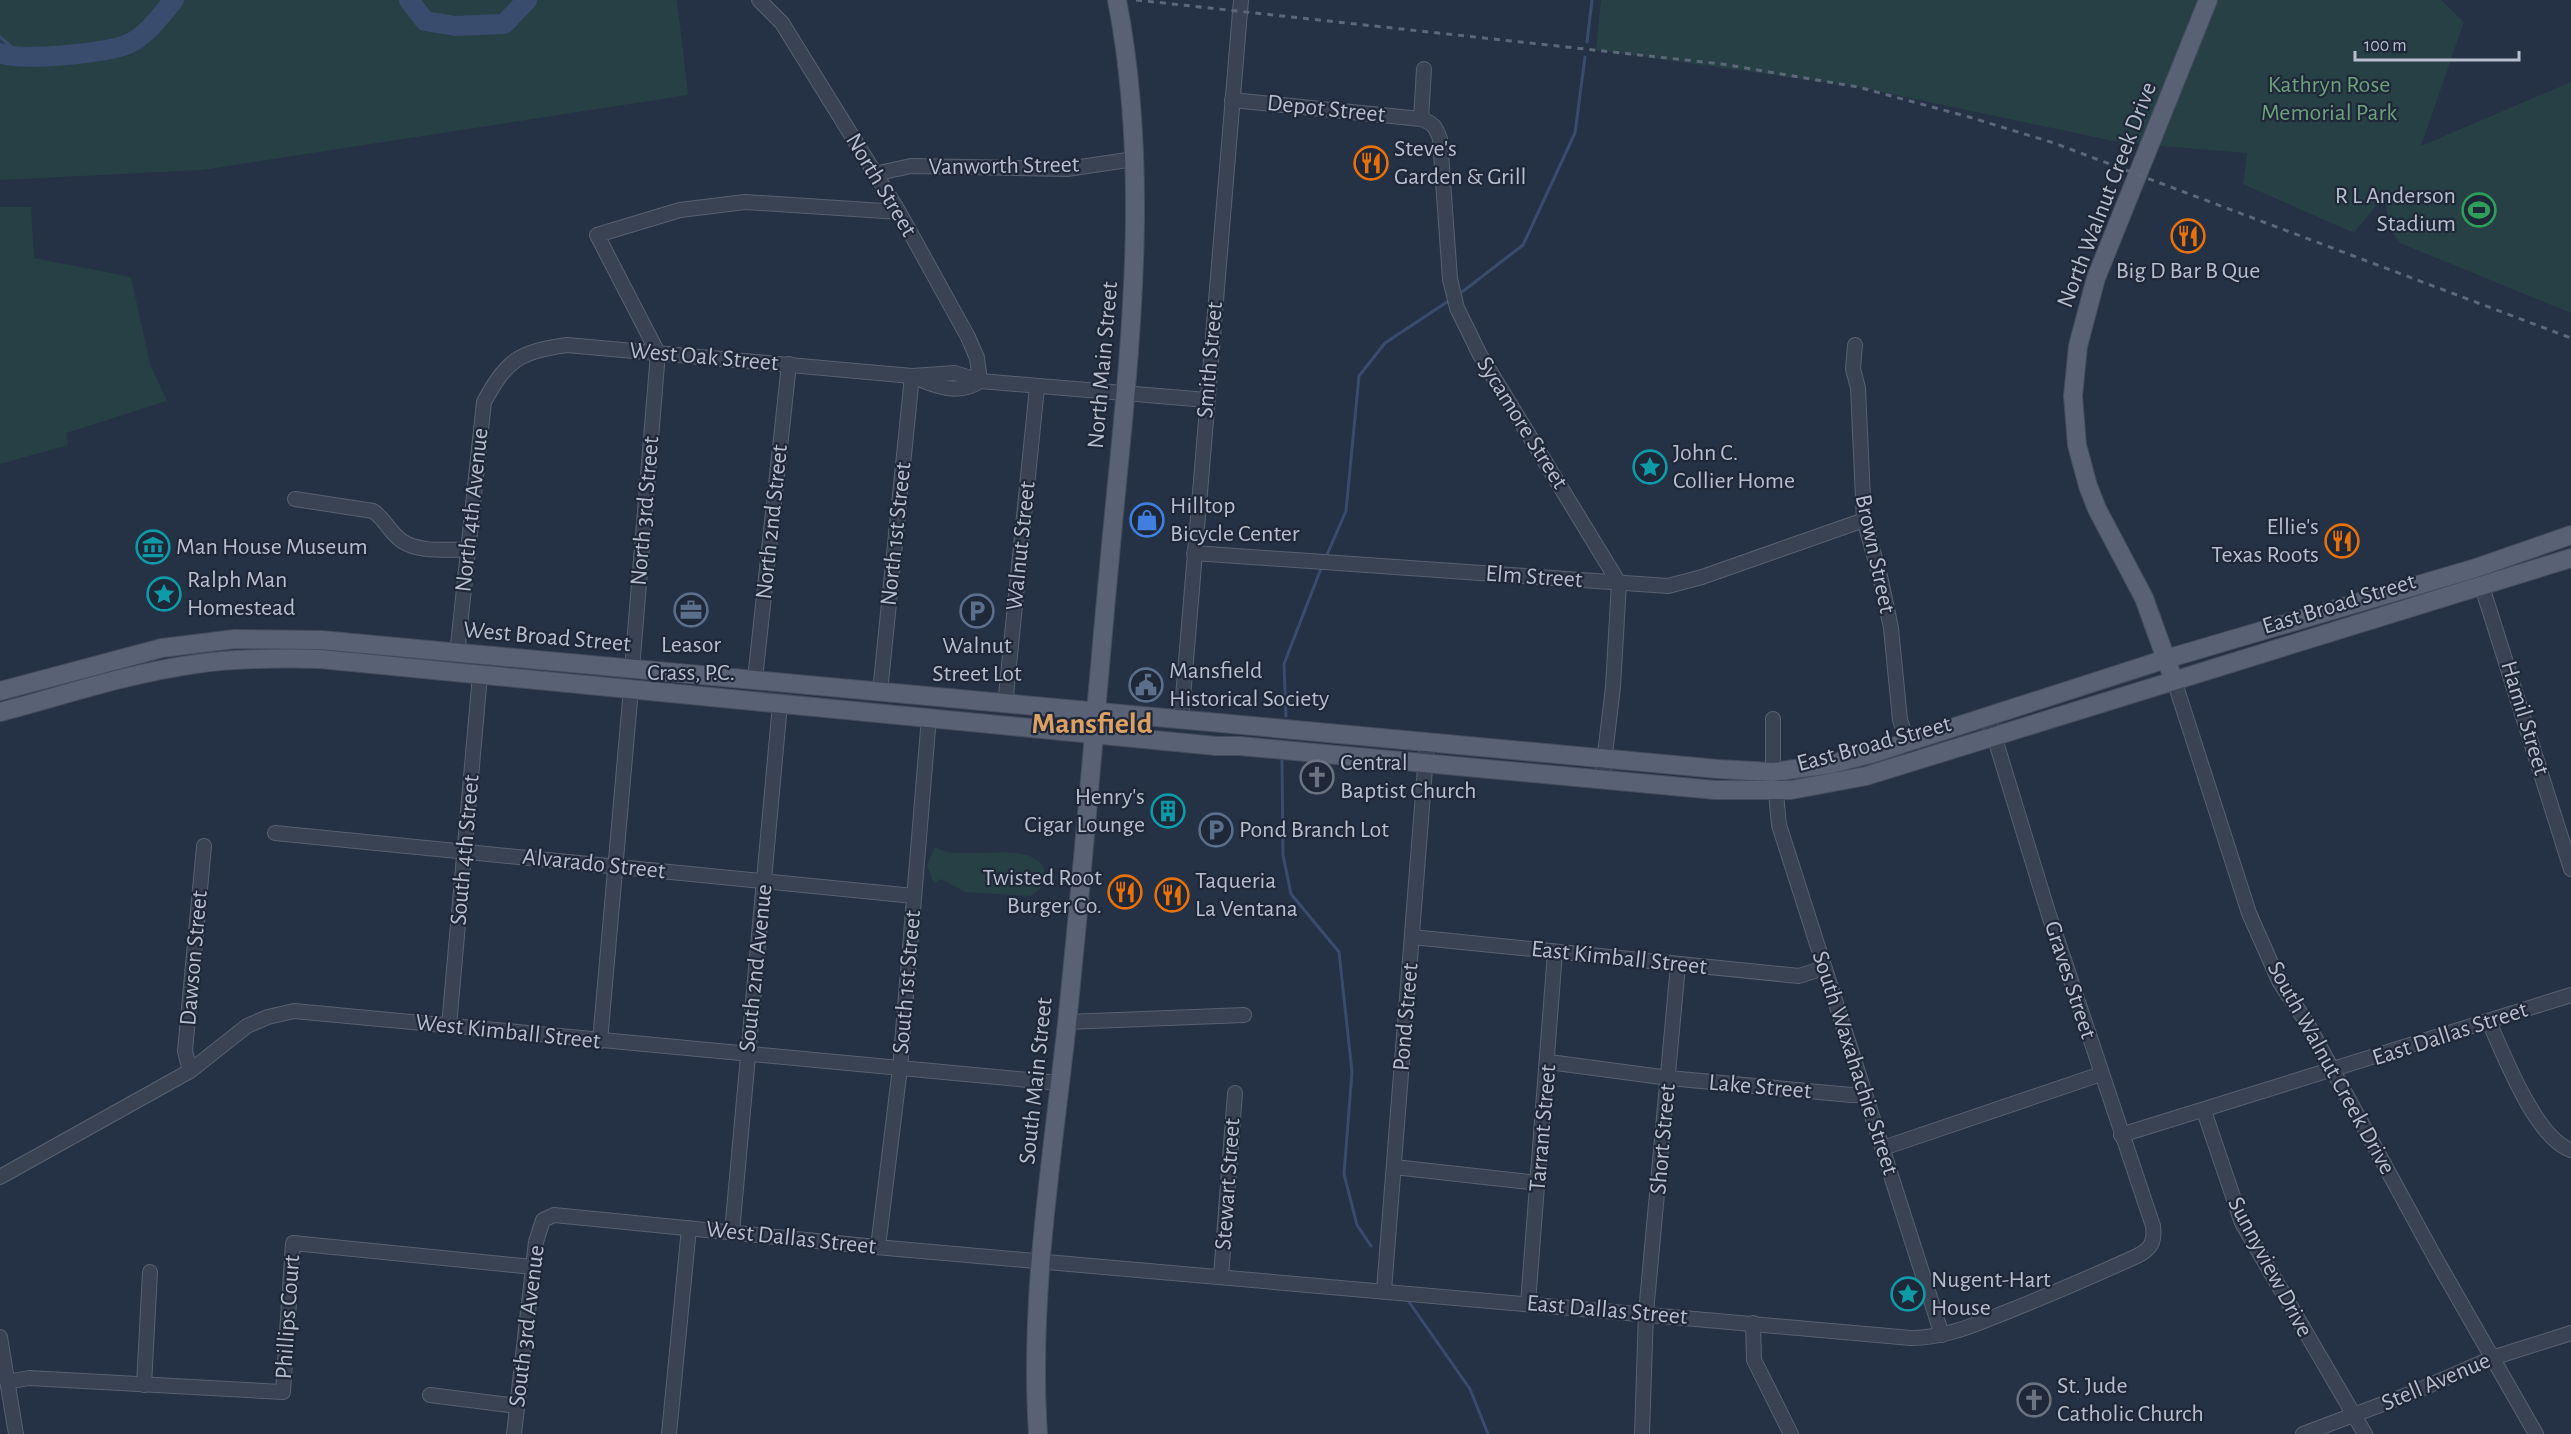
<svg xmlns="http://www.w3.org/2000/svg" width="2571" height="1434" font-family="'Alegreya Sans',sans-serif">
<rect width="100%" height="100%" fill="#253145"/>
<g fill="#274045">
<path d="M0 0H677L688 95 202 170 0 180Z"/>
<path d="M1601 0H2441L2464 22 2421 146 2571 82V313L2400 243 2388 225 2385 195 2354 233 2243 184 2247 153 2123 143 1858 87 1596 50Z"/>
<path d="M0 207H31L34 258 131 277 150 364 167 401 66 433 68 445 0 464Z"/>
<path d="M935 847C957 863 1025 839 1043 866 1048 879 1043 890 1030 896L965 892 941 879 934 884 927 865Z"/>
</g>
<g fill="none" stroke-linecap="round" stroke-linejoin="round">
<g stroke="#3a4c6e" stroke-width="3">
<path d="M0 37 21 55"/>
<path d="M1587 42 1592 0"/>
<path d="M1458 295 1523 245 1575 133 1585 57"/>
<path d="M1326 557 1346 511 1359 376 1385 343 1450 300"/>
<path d="M1286 716 1284 664 1322 566"/>
<path d="M1282 760 1283 855 1291 894 1339 952 1352 1072 1344 1174 1357 1225 1371 1246"/>
<path d="M1409 1302 1470 1389 1488 1434"/>
</g>
<g stroke="#3a4c6e" stroke-width="20">
<path d="M409 0 425 21 455 26 504 24 527 0"/>
<path d="M0 53C21 62 106 53 128 44 146 37 161 15 174 0"/>
</g>
<defs>
<g id="minor">
<path d="M759 0 782 23 899 212 968 337 977 358 980 381"/>
<path d="M1232 100 1421 119C1433 123 1436 127 1440 139L1450 279 1457 308 1480 355 1619 583 1613 687 1602 779"/>
<path d="M1421 119 1424 69"/>
<path d="M874 174 911 166 1067 169 1134 159"/>
<path d="M1855 345 1853 369 1858 388 1864 520 1880 576 1891 628 1900 720 1914 761"/>
<path d="M912 376C934 386 959 396 980 381"/>
<path d="M295 499 373 511C385 519 390 533 402 541 420 553 447 549 467 550"/>
<path d="M1194 553 1668 586 1702 577 1864 520"/>
<path d="M2479 577 2571 869"/>
<path d="M457 654 484 402C507 360 518 352 567 345L912 376 955 373 980 381 1207 400"/>
<path d="M632 669 658 353 597 235 680 210 745 202 899 212"/>
<path d="M755 679 789 364"/>
<path d="M2174 680 2249 913 2279 981 2307 1023 2437 1261 2536 1434"/>
<path d="M880 692 912 376"/>
<path d="M1005 705 1037 387"/>
<path d="M1773 719V761L1779 825 1942 1335"/>
<path d="M1181 721 1241 0"/>
<path d="M275 833 914 896"/>
<path d="M1412 937 1799 976 1824 968"/>
<path d="M1067 1022 1244 1015"/>
<path d="M2489 1022C2504 1055 2536 1139 2571 1150"/>
<path d="M449 1026 480 675"/>
<path d="M600 1041 631 689"/>
<path d="M1549 1062 1669 1078 1851 1095 1865 1094"/>
<path d="M190 1071 185 1051 204 846"/>
<path d="M2204 1111 2242 1223 2365 1434"/>
<path d="M2121 1135 2571 995"/>
<path d="M1883 1148 2101 1074"/>
<path d="M1394 1167 1538 1183"/>
<path d="M0 1177 190 1071 247 1026 268 1017 294 1011 1060 1083"/>
<path d="M732 1232 780 704"/>
<path d="M878 1247 900 1068 929 717"/>
<path d="M1221 1276 1235 1093"/>
<path d="M1384 1290 1427 743"/>
<path d="M1528 1303 1555 952"/>
<path d="M1753 1323 1754 1360 1791 1434"/>
<path d="M0 1337 16 1434"/>
<path d="M7 1382 29 1378 283 1392 293 1243 533 1267"/>
<path d="M144 1385 150 1272"/>
<path d="M430 1395 517 1406"/>
<path d="M514 1434 536 1242 543 1220 554 1215 887 1248 1911 1338C1945 1338 1974 1325 2004 1313 2049 1295 2093 1276 2137 1256 2151 1249 2155 1242 2153 1226L2048 912 1988 716"/>
<path d="M669 1434 689 1228"/>
<path d="M1642 1434 1646 1313 1678 965"/>
<path d="M2303 1434 2412 1393 2492 1358 2571 1333"/>
</g>
<g id="major">
<path d="M2170 670 2144 598 2097 509 2088 486 2077 445 2073 396 2078 346 2096 278 2208 0"/>
<path d="M0 691 162 648 235 639 321 640 1718 769 1773 772 1831 764 1874 753 2166 659 2476 568 2571 535"/>
<path d="M0 712C65 695 130 673 196 664 237 658 279 658 320 659L1216 746H1240L1715 790H1791L1866 776 2571 558"/>
<path d="M1038 1434C1029 1296 1052 1160 1067 1023 1086 843 1099 663 1117 483 1133 323 1148 159 1117 0"/>
</g>
</defs>
<use href="#minor" stroke="#586171" stroke-width="16"/>
<use href="#major" stroke="#444c5d" stroke-width="20"/>
<use href="#minor" stroke="#3a4354" stroke-width="14"/>
<use href="#major" stroke="#586274" stroke-width="18"/>
<path stroke="#5c677b" stroke-width="3" stroke-dasharray="6 6" stroke-linecap="butt" d="M1136 0 1722 64 1858 87 1969 117 2054 143 2571 338"/>
</g>
<defs>
<symbol id="restaurant-ring" viewBox="-11 -11 22 22"><circle r="9.5" fill="#1f2839" stroke="#e8710a" stroke-width="1.5"/><path d="M-5-6h1v4h1v-4h1v4h1v-4h1v5L-1.5 .5V6h-2V.5L-5-1ZM5-6V6H3V1.5H1.5Q1.5-4 5-6Z" fill="#e8710a"/></symbol>
<symbol id="stadium-ring" viewBox="-11 -11 22 22"><circle r="9.5" fill="#1f2839" stroke="#2e9e5b" stroke-width="1.5"/><path d="M0-5a6.5 5 0 1 0 0 10a6.5 5 0 1 0 0-10ZM-3.5-1.8h7v3.6h-7Z" fill="#2e9e5b"/></symbol>
<symbol id="sight-ring" viewBox="-11 -11 22 22"><circle r="9.5" fill="#1f2839" stroke="#0f9aa8" stroke-width="1.5"/><path d="M0-6L1.8-2.2L6-1.7L2.9 1.2L3.7 5.4L0 3.3L-3.7 5.4L-2.9 1.2L-6-1.7L-1.8-2.2Z" fill="#0f9aa8"/></symbol>
<symbol id="shop-ring" viewBox="-11 -11 22 22"><circle r="9.5" fill="#1f2839" stroke="#3f7fe0" stroke-width="1.5"/><path d="M-5-2.5h2.3a2.7 3.5 0 0 1 5.4 0H5L5.5 6h-11ZM-1.5-2.5h3a1.5 2.3 0 0 0-3 0Z" fill="#3f7fe0"/></symbol>
<symbol id="museum-ring" viewBox="-11 -11 22 22"><circle r="9.5" fill="#1f2839" stroke="#0f9aa8" stroke-width="1.5"/><path d="M0-6L6-3V-2H-6V-3ZM-5-1h2V3h-2ZM-1-1h2V3h-2ZM3-1h2V3H3ZM-6 4H6V6H-6Z" fill="#0f9aa8"/></symbol>
<symbol id="office-ring" viewBox="-11 -11 22 22"><circle r="9.5" fill="#1f2839" stroke="#5c6f8a" stroke-width="1.5"/><path d="M-6-3h4V-5.5h4V-3h4V5H-6ZM-1-4.5V-3h2v-1.5ZM-6 0V1H6V0Z" fill="#5c6f8a"/></symbol>
<symbol id="parking-ring" viewBox="-11 -11 22 22"><circle r="9.5" fill="#1f2839" stroke="#5c6f8a" stroke-width="1.5"/><path d="M-3.5-5.5H1a3.5 3.5 0 0 1 0 7H-1V5.5H-3.5ZM-1-3.4V-.6H.8a1.4 1.4 0 0 0 0-2.8Z" fill="#5c6f8a"/></symbol>
<symbol id="civic-ring" viewBox="-11 -11 22 22"><circle r="9.5" fill="#1f2839" stroke="#5c6f8a" stroke-width="1.5"/><path d="M-.6-6.5H3V-4.5H.6V-3L4-1V1h2V6H-6V1h2V-1L-.6-3ZM-1.2 2.5V6h2.4V2.5Z" fill="#5c6f8a"/></symbol>
<symbol id="church-ring" viewBox="-11 -11 22 22"><circle r="9.5" fill="#1f2839" stroke="#6b7280" stroke-width="1.5"/><path d="M-1.2-6h2.4v3.5h3.3v2.4h-3.3V6h-2.4V-.1h-3.3v-2.4h3.3Z" fill="#6b7280"/></symbol>
<symbol id="building-ring" viewBox="-11 -11 22 22"><circle r="9.5" fill="#1f2839" stroke="#0f9aa8" stroke-width="1.5"/><path d="M-4-6H4V6H1V3H-1V6H-4ZM-2.5-4.3h1.7v1.8h-1.7ZM.8-4.3h1.7v1.8H.8ZM-2.5-1h1.7V.8h-1.7ZM.8-1h1.7V.8H.8Z" fill="#0f9aa8"/></symbol>
</defs>
<g fill-rule="evenodd">
<use href="#restaurant-ring" x="1352" y="144" width="38" height="38"/>
<use href="#stadium-ring" x="2460" y="191" width="38" height="38"/>
<use href="#restaurant-ring" x="2169" y="217" width="38" height="38"/>
<use href="#sight-ring" x="1631" y="448" width="38" height="38"/>
<use href="#shop-ring" x="1128" y="501" width="38" height="38"/>
<use href="#restaurant-ring" x="2323" y="522" width="38" height="38"/>
<use href="#museum-ring" x="134" y="528" width="38" height="38"/>
<use href="#sight-ring" x="145" y="575" width="38" height="38"/>
<use href="#office-ring" x="672" y="591" width="38" height="38"/>
<use href="#parking-ring" x="958" y="592" width="38" height="38"/>
<use href="#civic-ring" x="1127" y="666" width="38" height="38"/>
<use href="#church-ring" x="1298" y="758" width="38" height="38"/>
<use href="#building-ring" x="1149" y="792" width="38" height="38"/>
<use href="#parking-ring" x="1197" y="811" width="38" height="38"/>
<use href="#restaurant-ring" x="1106" y="873" width="38" height="38"/>
<use href="#restaurant-ring" x="1153" y="876" width="38" height="38"/>
<use href="#sight-ring" x="1889" y="1275" width="38" height="38"/>
<use href="#church-ring" x="2015" y="1381" width="38" height="38"/>
</g>
<g text-anchor="middle" dominant-baseline="central" stroke-width="4.5" stroke-linejoin="round" paint-order="stroke">
<g font-size="24" fill="#6da07c" stroke="#1f2839">
<text x="2329" y="85">Kathryn Rose<tspan x="2329" dy="28">Memorial Park</tspan></text>
</g>
<g font-size="24" fill="#b7becd" stroke="#1f2839">
<text transform="translate(1326 109) rotate(6)">Depot Street</text>
<text transform="translate(1004 166) rotate(-1)">Vanworth Street</text>
<text transform="translate(881 185) rotate(59)">North Street</text>
<text transform="translate(2107 195) rotate(-69)">North Walnut Creek Drive</text>
<text transform="translate(704 357) rotate(5)">West Oak Street</text>
<text transform="translate(1210 360) rotate(-85)">Smith Street</text>
<text transform="translate(1103 365) rotate(-85)">North Main Street</text>
<text transform="translate(1522 423) rotate(58)">Sycamore Street</text>
<text transform="translate(472 510) rotate(-84)">North 4th Avenue</text>
<text transform="translate(645 511) rotate(-85)">North 3rd Street</text>
<text transform="translate(772 522) rotate(-84)">North 2nd Street</text>
<text transform="translate(896 534) rotate(-84)">North 1st Street</text>
<text transform="translate(1021 546) rotate(-84)">Walnut Street</text>
<text transform="translate(1875 554) rotate(78)">Brown Street</text>
<text transform="translate(1534 577) rotate(4)">Elm Street</text>
<text transform="translate(2339 604) rotate(-17)">East Broad Street</text>
<text transform="translate(547 637) rotate(5)">West Broad Street</text>
<text transform="translate(2525 718) rotate(73)">Hamil Street</text>
<text transform="translate(1874 744) rotate(-15)">East Broad Street</text>
<text transform="translate(465 850) rotate(-85)">South 4th Street</text>
<text transform="translate(594 864) rotate(6)">Alvarado Street</text>
<text transform="translate(194 958) rotate(-85)">Dawson Street</text>
<text transform="translate(1619 958) rotate(6)">East Kimball Street</text>
<text transform="translate(756 968) rotate(-84)">South 2nd Avenue</text>
<text transform="translate(2070 980) rotate(72)">Graves Street</text>
<text transform="translate(907 982) rotate(-85)">South 1st Street</text>
<text transform="translate(1406 1017) rotate(-85)">Pond Street</text>
<text transform="translate(508 1032) rotate(6)">West Kimball Street</text>
<text transform="translate(2450 1034) rotate(-18)">East Dallas Street</text>
<text transform="translate(1855 1063) rotate(72)">South Waxahachie Street</text>
<text transform="translate(2331 1068) rotate(61)">South Walnut Creek Drive</text>
<text transform="translate(1036 1081) rotate(-84)">South Main Street</text>
<text transform="translate(1760 1087) rotate(5)">Lake Street</text>
<text transform="translate(1543 1128) rotate(-85)">Tarrant Street</text>
<text transform="translate(1663 1139) rotate(-85)">Short Street</text>
<text transform="translate(1228 1184) rotate(-86)">Stewart Street</text>
<text transform="translate(791 1238) rotate(6)">West Dallas Street</text>
<text transform="translate(2270 1267) rotate(62)">Sunnyview Drive</text>
<text transform="translate(1607 1310) rotate(5)">East Dallas Street</text>
<text transform="translate(288 1317) rotate(-86)">Phillips Court</text>
<text transform="translate(527 1326) rotate(-83)">South 3rd Avenue</text>
<text transform="translate(2436 1382) rotate(-23)">Stell Avenue</text>
</g>
<g font-size="24" fill="#b7becd" stroke="#1f2839" text-anchor="start">
<text x="1394" y="149">Steve's<tspan x="1394" dy="28">Garden &amp; Grill</tspan></text>
<text x="2456" y="196" text-anchor="end">R L Anderson<tspan x="2456" dy="28">Stadium</tspan></text>
<text x="2188" y="271" text-anchor="middle">Big D Bar B Que</text>
<text x="1673" y="453">John C.<tspan x="1673" dy="28">Collier Home</tspan></text>
<text x="1170" y="506">Hilltop<tspan x="1170" dy="28">Bicycle Center</tspan></text>
<text x="2319" y="527" text-anchor="end">Ellie's<tspan x="2319" dy="28">Texas Roots</tspan></text>
<text x="176" y="547">Man House Museum</text>
<text x="187" y="580">Ralph Man<tspan x="187" dy="28">Homestead</tspan></text>
<text x="691" y="645" text-anchor="middle">Leasor<tspan x="691" dy="28">Crass, P.C.</tspan></text>
<text x="977" y="646" text-anchor="middle">Walnut<tspan x="977" dy="28">Street Lot</tspan></text>
<text x="1169" y="671">Mansfield<tspan x="1169" dy="28">Historical Society</tspan></text>
<text x="1340" y="763">Central<tspan x="1340" dy="28">Baptist Church</tspan></text>
<text x="1145" y="797" text-anchor="end">Henry's<tspan x="1145" dy="28">Cigar Lounge</tspan></text>
<text x="1239" y="830">Pond Branch Lot</text>
<text x="1102" y="878" text-anchor="end">Twisted Root<tspan x="1102" dy="28">Burger Co.</tspan></text>
<text x="1195" y="881">Taqueria<tspan x="1195" dy="28">La Ventana</tspan></text>
<text x="1931" y="1280">Nugent-Hart<tspan x="1931" dy="28">House</tspan></text>
<text x="2057" y="1386">St. Jude<tspan x="2057" dy="28">Catholic Church</tspan></text>
</g>
<g font-size="30" font-weight="bold" fill="#dda063" stroke="#1f2839">
<text x="1092" y="724">Mansfield</text>
</g>
</g>
<path d="M2355 51v9h164v-9" fill="none" stroke="#b7becd" stroke-width="3"/>
<text x="2364" y="51" font-size="18" fill="#b7becd" stroke="#1f2839" stroke-width="4.5" paint-order="stroke">100 m</text>
</svg>
